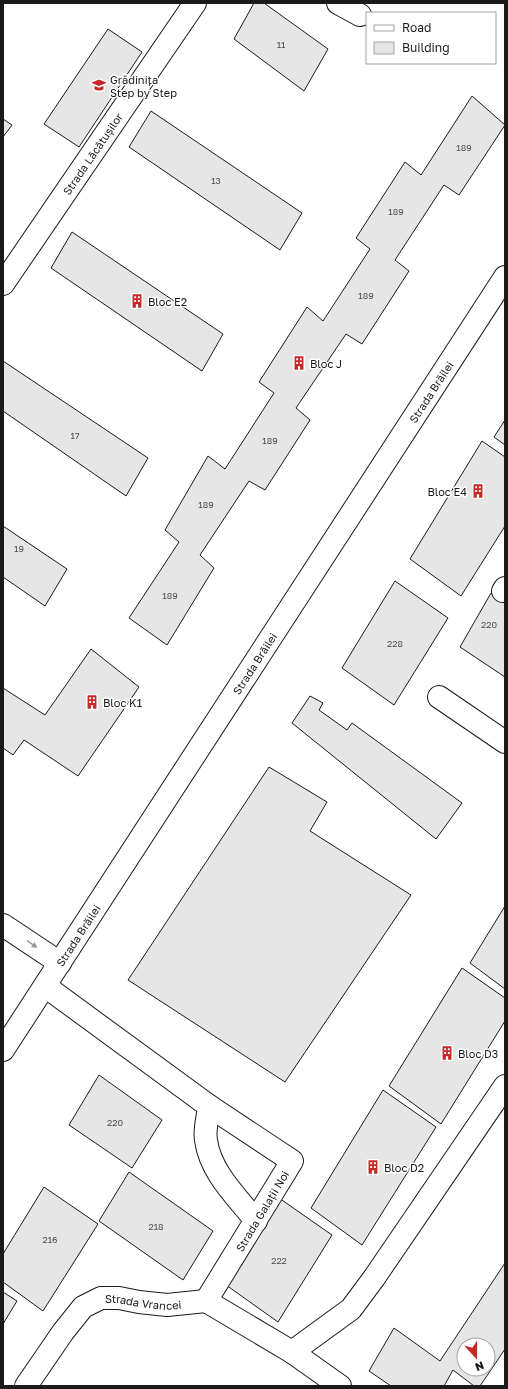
<svg xmlns="http://www.w3.org/2000/svg" width="508" height="1389" font-family="'Golos Text',sans-serif">
<rect width="100%" height="100%" fill="#fff"/>
<g fill="#e6e6e6" stroke="#1a1a1a" fill-rule="evenodd">
<path d="M254 3H264L328 49 304 91 234 39Z"/>
<path d="M108 29 142 52 79 147 44 124Z"/>
<path d="M472 96 505 125 459 195 444 185 395 260 409 271 362 344 346 334 296 408 310 420 265 490 249 481 200 555 214 568 167 645 129 618 179 542 165 530 208 456 225 469 274 393 259 382 307 307 323 321 370 249 356 238 405 162 421 175Z"/>
<path d="M151 111 302 213 280 250 129 147Z"/>
<path d="M3 119 12 125 3 137Z"/>
<path d="M72 232 223 334 202 371 51 268Z"/>
<path d="M3 361 148 458 126 496 3 411Z"/>
<path d="M505 420V445L494 437Z"/>
<path d="M482 441 505 457V526L461 596 410 559Z"/>
<path d="M3 526 67 569 45 606 3 577Z"/>
<path d="M395 581 448 618 394 705 342 668Z"/>
<path d="M491 593 505 602V677L460 647Z"/>
<path d="M91 649 139 687 78 776 24 740 13 755 3 748V688L45 715Z"/>
<path d="M310 696 323 703 319 710 347 730 352 723 462 803 436 839 292 723Z"/>
<path d="M269 767 327 802 310 831 411 895 285 1082 128 980Z"/>
<path d="M505 906V989L470 963Z"/>
<path d="M462 968 505 998V1021L441 1124 389 1086Z"/>
<path d="M99 1075 162 1120 132 1168 69 1125Z"/>
<path d="M383 1090 436 1127 362 1245 311 1208Z"/>
<path d="M129 1172 213 1231 183 1280 99 1221Z"/>
<path d="M44 1187 98 1224 43 1311 3 1282V1254Z"/>
<path d="M279 1198 332 1235 278 1322 226 1285Z"/>
<path d="M505 1263V1349L480 1386H474L453 1370 444 1386H391L369 1371 394 1328 440 1361ZM464 1345H488V1369H464Z"/>
<path d="M3 1292 17 1301 3 1324Z"/>
</g>
<g fill="none" stroke-linecap="round" stroke-linejoin="round">
<defs>
<g id="minor">
<path d="M338 3 360 15"/>
<path id="s1" d="M3 284 195 3"/>
<path d="M503 591 505 588"/>
<path d="M439 697 505 742"/>
<path d="M3 925 60 963"/>
<path d="M45 986 209 1106 292 1161 206 1301 292 1352 340 1386"/>
<path d="M209 1106C208 1117 204 1130 206 1140 210 1172 237 1197 256 1221"/>
<path d="M292 1352 351 1309 374 1278 505 1086"/>
<path id="s2" d="M26 1386 63 1332 83 1307 101 1298H119L139 1302 167 1305 206 1301"/>
</g>
<g id="major">
<path id="s3" d="M3 1050 505 277"/>
</g>
</defs>
<use href="#minor" stroke="#1a1a1a" stroke-width="24"/>
<use href="#major" stroke="#1a1a1a" stroke-width="24"/>
<use href="#minor" stroke="#fff" stroke-width="22"/>
<use href="#major" stroke="#fff" stroke-width="22"/>
</g>
<defs><path id="oneway-solid" d="M-6-.8H1V-3.2L6.5 0L1 3.2V.8H-6Z"/></defs>
<use fill="#989898" href="#oneway-solid" transform="translate(32 944) rotate(34)"/>
<defs>
<symbol id="school-bare" viewBox="-9 -9 18 18"><path d="M0-5L7-2L0 1L-7-2ZM-4 1L0 2.5L4 1V4Q0 6-4 4Z" fill="#c62828" stroke="#fff" stroke-width="2.5" paint-order="stroke"/></symbol>
<symbol id="building-bare" viewBox="-9 -9 18 18"><path d="M-4-6H4V6H1V3H-1V6H-4ZM-2.5-4.3h1.7v1.8h-1.7ZM.8-4.3h1.7v1.8H.8ZM-2.5-1h1.7V.8h-1.7ZM.8-1h1.7V.8H.8Z" fill="#c62828" stroke="#fff" stroke-width="2.5" paint-order="stroke"/></symbol>
</defs>
<g fill-rule="evenodd">
<use href="#school-bare" x="89" y="75" width="20" height="20"/>
<use href="#building-bare" x="127" y="291" width="20" height="20"/>
<use href="#building-bare" x="289" y="353" width="20" height="20"/>
<use href="#building-bare" x="468" y="481" width="20" height="20"/>
<use href="#building-bare" x="82" y="692" width="20" height="20"/>
<use href="#building-bare" x="437" y="1043" width="20" height="20"/>
<use href="#building-bare" x="363" y="1157" width="20" height="20"/>
</g>
<g text-anchor="middle" dominant-baseline="central" stroke-width="3" stroke-linejoin="round" paint-order="stroke">
<g font-size="9" fill="#4d4d4d">
<text x="281" y="44">11</text>
<text x="464" y="147">189</text>
<text x="216" y="180">13</text>
<text x="396" y="211">189</text>
<text x="366" y="295">189</text>
<text x="75" y="435">17</text>
<text x="270" y="440">189</text>
<text x="206" y="504">189</text>
<text x="19" y="548">19</text>
<text x="170" y="595">189</text>
<text x="489" y="624">220</text>
<text x="395" y="643">228</text>
<text x="115" y="1122">220</text>
<text x="156" y="1226">218</text>
<text x="50" y="1239">216</text>
<text x="279" y="1260">222</text>
</g>
<g font-size="11" fill="#1a1a1a" stroke="#fff" text-anchor="start">
<text x="110" y="79">Grădinița<tspan x="110" dy="13">Step by Step</tspan></text>
<text x="148" y="301">Bloc E2</text>
<text x="310" y="363">Bloc J</text>
<text x="467" y="491" text-anchor="end">Bloc E4</text>
<text x="103" y="702">Bloc K1</text>
<text x="458" y="1053">Bloc D3</text>
<text x="384" y="1167">Bloc D2</text>
</g>
<g font-size="11" fill="#1a1a1a" stroke="#fff">
<text stroke="none"><textPath href="#s1" startOffset="158">Strada Lăcătușilor</textPath></text>
<text stroke="none"><textPath href="#s3" startOffset="785">Strada Brăilei</textPath></text>
<text stroke="none"><textPath href="#s3" startOffset="461">Strada Brăilei</textPath></text>
<text stroke="none"><textPath href="#s3" startOffset="137">Strada Brăilei</textPath></text>
<text transform="translate(262 1211) rotate(-59)">Strada Galații Noi</text>
<text stroke="none"><textPath href="#s2" startOffset="160">Strada Vrancei</textPath></text>
</g>
</g>
<rect width="508" height="1389" fill="none" stroke="#1a1a1a" stroke-width="8"/>
<rect x="366" y="12" width="130" height="52" fill="#ffffff" stroke="#a3a3a3"/>
<rect x="374" y="25" width="20" height="6" fill="#ffffff" stroke="#a3a3a3"/>
<text x="402" y="32" font-size="12" fill="#1a1a1a">Road</text>
<rect x="374" y="42" width="20" height="12" fill="#e6e6e6" stroke="#a3a3a3"/>
<text x="402" y="52" font-size="12" fill="#1a1a1a">Building</text>
<g transform="translate(476 1357) rotate(159)"><circle r="19" fill="#ffffff" stroke="#a3a3a3"/>
<path d="M0-3L7 15L0 10L-7 15Z" fill="#c62828"/>
<text y="-6" font-size="11" font-weight="bold" text-anchor="middle" fill="#1a1a1a">N</text>
</g>
</svg>
